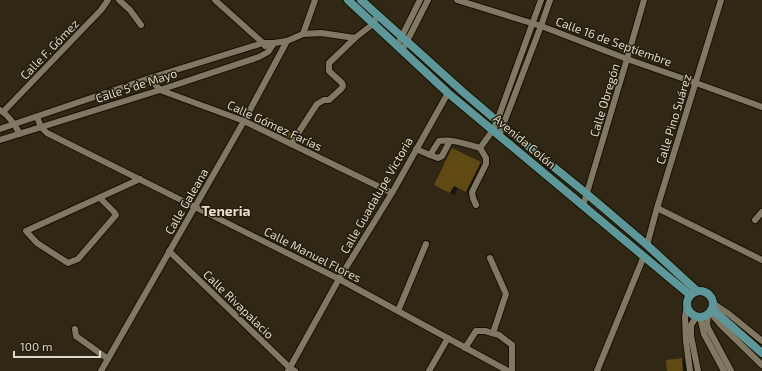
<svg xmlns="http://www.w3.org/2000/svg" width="762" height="371" font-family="'Exo 2',sans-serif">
<rect width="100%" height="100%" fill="#302815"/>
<g fill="#0007">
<path d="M259 113 266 117 262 122 256 118Z"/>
<path d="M269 119 275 122 272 128 266 124Z"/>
<path d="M284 130 293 135 290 140 281 135Z"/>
<path d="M453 149 485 166 471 194 458 187 455 195 439 187Z"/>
<path d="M682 359 685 361 686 371H668Z"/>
</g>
<g fill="#5f4a13">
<path d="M259 112 264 115 260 122 254 119Z"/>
<path d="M268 117 274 121 270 128 264 124Z"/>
<path d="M283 128 292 133 288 140 279 136Z"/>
<path d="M452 148 481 162 466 192 454 186 450 193 434 185Z"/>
<path d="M682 358 683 371H667L666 360Z"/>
</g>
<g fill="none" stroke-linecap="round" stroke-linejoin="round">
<defs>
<g id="minor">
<path d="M119 0 130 10 141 25"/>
<path d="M215 0 263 43 265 46"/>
<path d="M457 0 541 26 627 59 696 83 762 107"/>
<path d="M303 34 315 0"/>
<path d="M397 46 420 0"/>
<path d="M402 51 428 0"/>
<path d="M150 78 160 90 244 121 392 193"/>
<path d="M0 110C9 115 15 125 20 134"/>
<path d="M3 112 101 10 108 0"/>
<path d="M37 117 41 127 47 133 339 279 508 371"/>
<path d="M0 129 150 78 263 43H274L287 41 303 34 321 33 355 38 373 24 378 15"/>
<path d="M499 136 541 26 550 0"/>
<path d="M0 140 160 90 259 57 268 52 274 43"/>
<path d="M291 144 317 104 324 100H329L341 89 343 86 342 83 329 71V63L355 38"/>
<path d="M416 149 430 155 439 141C453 139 466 144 480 148"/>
<path d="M430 155 438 158 442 156 450 141"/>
<path d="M100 198 114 212 116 215 78 259 68 263 37 243 26 231 140 179"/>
<path d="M476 205 473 198 472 192 486 164V158L480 148 493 130 497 121 541 0"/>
<path d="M583 206 627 59 644 0"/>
<path d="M657 208 762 260"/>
<path d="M755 220 762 212"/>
<path d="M647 245 657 208 721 0"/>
<path d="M169 251 290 368 295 371"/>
<path d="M490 258 506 294 493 333"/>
<path d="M714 304 729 314 762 341"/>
<path d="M687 305 685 317 686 341 690 371"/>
<path d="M398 311 426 244"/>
<path d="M710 312 720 324 762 365"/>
<path d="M708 314 707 324 708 328 731 371"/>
<path d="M697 316 691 325V336L698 371"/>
<path d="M700 317 704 334 724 371"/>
<path d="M75 329 76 336 108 359"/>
<path d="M465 348 476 331H485L499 335 512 345V371"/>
<path d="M101 371 244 121 287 41"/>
<path d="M288 371 339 279 392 193 448 93"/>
<path d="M429 371 448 338"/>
<path d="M597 371 644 256"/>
</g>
<g id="major">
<path d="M348 0 448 93 690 295"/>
<path d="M361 0 463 92 497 121 587 194 647 245 697 291"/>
<circle cx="700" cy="304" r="13"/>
<path d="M712 309 762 353"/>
</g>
</defs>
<use href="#minor" stroke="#171001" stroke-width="8"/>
<use href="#major" stroke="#171001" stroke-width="10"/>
<use href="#minor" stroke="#817863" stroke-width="6"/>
<use href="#major" stroke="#5e9799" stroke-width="8"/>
</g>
<g text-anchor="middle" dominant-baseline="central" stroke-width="3" stroke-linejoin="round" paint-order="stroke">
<g font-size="12" fill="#dcd7cb" stroke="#261e0c">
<text transform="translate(614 41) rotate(20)">Calle 16 de Septiembre</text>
<text transform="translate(49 49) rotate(-46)">Calle F. Gómez</text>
<text transform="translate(136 85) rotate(-18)">Calle 5 de Mayo</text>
<text transform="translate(604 100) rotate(-73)">Calle Obregón</text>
<text transform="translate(673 119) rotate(-73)">Calle Pino Suárez</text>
<text transform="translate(275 125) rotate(25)">Calle Gómez Farías</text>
<text transform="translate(525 141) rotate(40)">Avenida Colón</text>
<text transform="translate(376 195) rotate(-60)">Calle Guadalupe Victoria</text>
<text transform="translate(186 201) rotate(-60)">Calle Galeana</text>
<text transform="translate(313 254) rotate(27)">Calle Manuel Flores</text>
<text transform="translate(239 304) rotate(44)">Calle Rivapalacio</text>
</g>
<g font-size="14" font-weight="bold" fill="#e8dec7" stroke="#261e0c">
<text x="226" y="210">Teneria</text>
</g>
</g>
<path d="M14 351v6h86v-6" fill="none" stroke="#dcd7cb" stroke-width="2"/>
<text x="20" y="351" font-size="12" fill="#dcd7cb" stroke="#261e0c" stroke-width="3" paint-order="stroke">100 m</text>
</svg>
